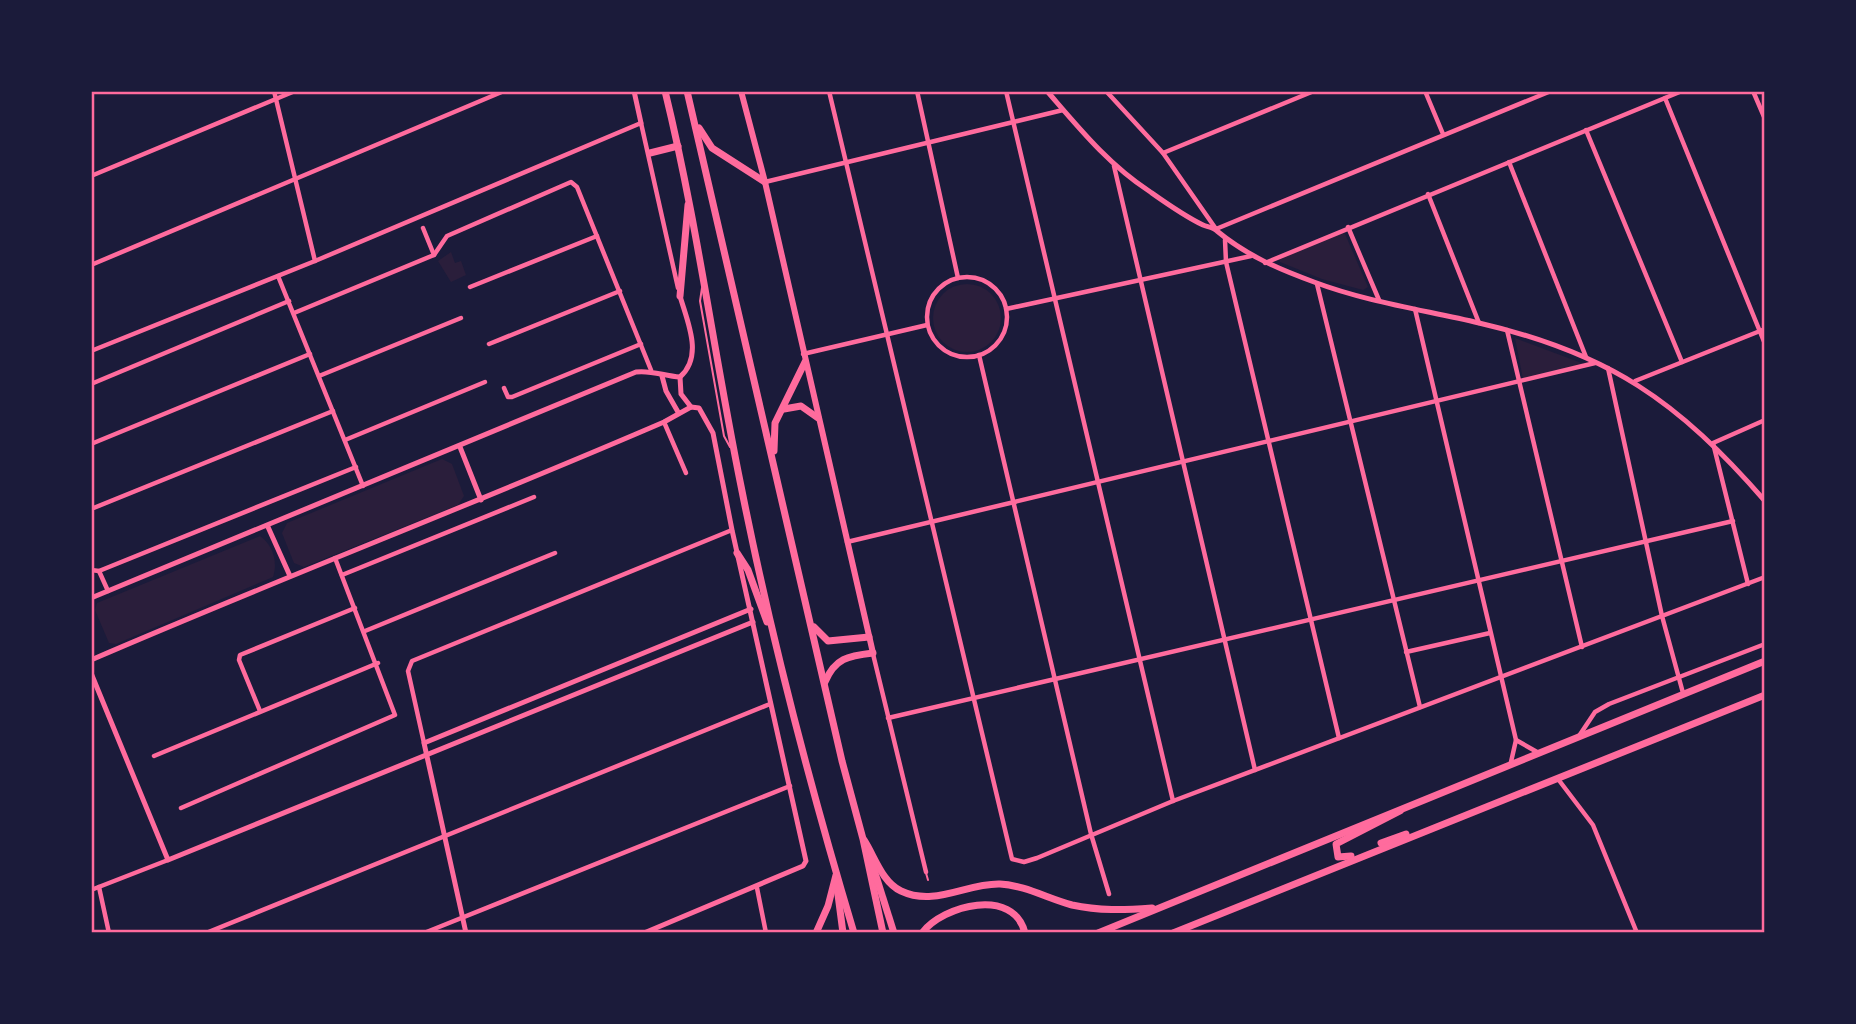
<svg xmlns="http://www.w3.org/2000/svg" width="1856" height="1024" font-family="'Source Sans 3',sans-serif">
<rect width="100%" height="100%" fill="#1b1b3a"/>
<g fill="#2a1e3b">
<path d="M1340 231 1345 234 1368 287 1363 290 1322 279 1280 262V257Z"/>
<path d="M451 252 455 263 461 261 466 275 451 282 438 261Z"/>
<circle cx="967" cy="318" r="34"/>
<path d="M1515 338 1587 365 1523 379Z"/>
<path d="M442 459 452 464 464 496 458 505 304 567 294 563 282 533 287 523Z"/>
<path d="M260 536C273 545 278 562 273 577L116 644 109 643 95 610 97 603Z"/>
</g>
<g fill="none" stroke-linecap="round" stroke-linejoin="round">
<g stroke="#ff6b9d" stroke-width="2">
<path d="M702 288 700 301 724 436 730 447"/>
<path d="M926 873 928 880"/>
</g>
<g stroke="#ff6b9d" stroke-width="4.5">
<path d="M274 91 315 261"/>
<path d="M829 91 1012 859 1024 862 1037 858 1173 801 1765 577"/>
<path d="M917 91 958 278"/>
<path d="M1006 91 1173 801"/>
<path d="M1106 91 1163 153 1216 229 1551 91"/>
<path d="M1425 91 1443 134"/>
<path d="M1753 91 1765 119"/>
<path d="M1665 98 1765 344"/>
<path d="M1586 130 1682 362"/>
<path d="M1163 153 1314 91"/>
<path d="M1509 162 1586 357"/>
<path d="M1114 166 1255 770"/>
<path d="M91 176 295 91"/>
<path d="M765 182 1063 110"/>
<path d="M1428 194 1479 323"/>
<path d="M1348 227 1379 300"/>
<path d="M1225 240 1226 262 1339 738"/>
<path d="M434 255 447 236 571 182 577 187 651 370"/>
<path d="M1265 263 1682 91"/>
<path d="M91 265 504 91"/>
<path d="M278 276 363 486"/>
<circle cx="967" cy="317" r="40"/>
<path d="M1317 284 1420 707"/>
<path d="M470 287 597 236"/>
<path d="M1006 309 1251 256"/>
<path d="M1415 309 1516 740"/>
<path d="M294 313 434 255 423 228"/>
<path d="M1507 330 1582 647"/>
<path d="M489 344 620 291"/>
<path d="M91 351 315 261 641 123 678 288"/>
<path d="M803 354 927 325"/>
<path d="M979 355 1091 834 1109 894"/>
<path d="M1608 368 1662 616 1683 693"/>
<path d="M319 376 461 318"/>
<path d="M1635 381 1765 329"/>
<path d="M91 384 289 301"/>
<path d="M504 388 508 397H512L641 344"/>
<path d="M664 422 686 473"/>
<path d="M345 440 485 382"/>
<path d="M91 444 310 354"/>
<path d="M91 509 333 411"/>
<path d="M847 542 1595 363"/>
<path d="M91 570 99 571"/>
<path d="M342 575 534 497"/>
<path d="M1748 584 1713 443 1765 420"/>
<path d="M108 591 99 571 356 467"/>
<path d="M365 631 555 553"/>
<path d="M1406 652 1490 633"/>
<path d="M873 654 926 872"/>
<path d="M260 711 239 660 240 655 355 608"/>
<path d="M888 718 1733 521"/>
<path d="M1579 736 1595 712 1609 704 1765 644"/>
<path d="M424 743 408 671 412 661 732 530"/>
<path d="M154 756 378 663"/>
<path d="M1511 762 1516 740 1537 752"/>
<path d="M1558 779 1593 825 1637 933"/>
<path d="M181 808 395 715 335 558"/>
<path d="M99 887 109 933"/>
<path d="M757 888 766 933"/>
<path d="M91 890 168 860"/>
<path d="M206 933 770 704"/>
<path d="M424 933 790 786"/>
</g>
<g stroke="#ff6b9d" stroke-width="5">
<path d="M634 91 641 123"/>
<path d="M1047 91C1079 128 1108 164 1149 191 1166 203 1184 216 1203 225 1207 227 1213 227 1217 231 1246 255 1278 269 1314 282 1367 302 1424 310 1479 323 1609 353 1678 401 1765 501"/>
<path d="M662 376 666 391 678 412"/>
<path d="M680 377 681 394 691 407"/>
<path d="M460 447 481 500"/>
<path d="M268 527 290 576"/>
<path d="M91 598 636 372C652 370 664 376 680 377 704 356 687 321 680 296"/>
<path d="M91 660C281 578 474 504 664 422L691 407 699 408 713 433 732 530 806 861 803 866 644 933"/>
<path d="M91 673 168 860 753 622"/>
<path d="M466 933 424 743 751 609"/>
</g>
<path stroke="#ff6b9d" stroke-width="6" d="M741 91 765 182 873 653"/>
<g stroke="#ff6b9d" stroke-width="7">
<path d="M665 91C697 222 714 354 741 486 771 637 810 786 854 933"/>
<path d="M687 91 842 761 863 839 883 933"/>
<path d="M699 128 712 148 765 182"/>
<path d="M650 153 678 146"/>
<path d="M680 296 688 205"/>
<path d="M784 409 801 406 818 418"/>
<path d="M774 451 775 423 805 362"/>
<path d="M737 553 748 570 767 622"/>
<path d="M814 627 828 641 869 637"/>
<path d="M825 682C835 658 848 656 873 653"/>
<path d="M864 840C875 857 882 882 901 891 935 907 966 883 1000 884 1024 885 1049 899 1072 905 1099 911 1125 910 1152 908"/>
<path d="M1381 843 1406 834"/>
<path d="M1351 856 1338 857 1336 844 1400 811"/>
<path d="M870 857 894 933"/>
<path d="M837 887 843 933"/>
<path d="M816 933 828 906 836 875"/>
<path d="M922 933C943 905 1014 887 1025 933"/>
<path d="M1098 933 1765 661"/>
<path d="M1173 933 1765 695"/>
</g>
</g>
<rect width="1856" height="1024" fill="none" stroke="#1b1b3a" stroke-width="186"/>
<rect x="93" y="93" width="1670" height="838" fill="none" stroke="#ff6b9d" stroke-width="2.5"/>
</svg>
